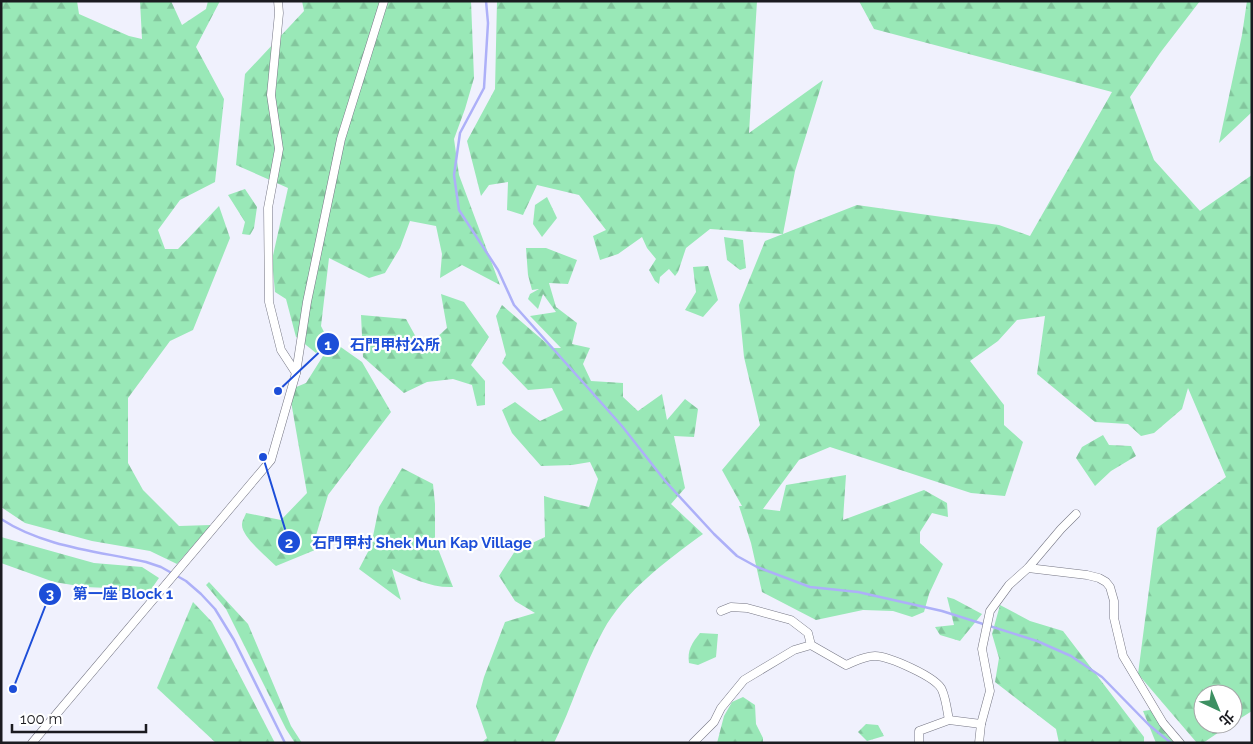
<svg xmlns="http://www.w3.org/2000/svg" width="1253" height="744" font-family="Raleway,'Noto Sans TC',sans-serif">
<defs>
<pattern id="forest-firs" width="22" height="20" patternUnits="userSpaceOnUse" patternTransform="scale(1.25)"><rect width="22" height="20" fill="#99e8b7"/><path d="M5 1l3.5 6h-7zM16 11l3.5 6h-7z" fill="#83c69d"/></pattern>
</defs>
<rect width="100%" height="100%" fill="#f0f1fd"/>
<g fill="url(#forest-firs)">
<path d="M1 1H77L79 14 129 36 142 39 140 1H171L182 25 206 9 208 1H220L196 47 224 99 215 182 180 200 158 230 165 249H178L219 206 230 238 193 330 170 341 128 398V463L143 490 179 526 211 525 177 564 150 551 92 541 25 523 1 507Z"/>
<path d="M302 1H471L474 78 465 109 454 139 459 175 500 285 462 265 440 278 442 254 436 226 410 221 400 248 385 273 369 278 329 258 321 326 329 342 316 353 296 337 286 299 275 292 272 260 288 188 236 165 245 74 304 11Z"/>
<path d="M497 1H757L749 133 823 80 795 171 783 234 710 229 686 248 678 272 675 276 669 269 660 277 659 284 655 281 649 270 656 259 647 248 642 237 618 254 600 260 593 236 606 230 579 195 537 185 523 215 507 210 508 182 489 185 481 196 467 141 495 89Z"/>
<path d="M859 1H1200L1160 53 1130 97 1154 160 1200 211 1252 175V711L1233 723V694H1203V724H1231L1203 743H1197L1138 674 1157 528 1226 477 1188 388 1182 409 1154 433 1141 436 1128 424 1095 422 1037 374 1045 316 1017 320 998 341 970 361 1004 405V425L1023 442 1005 496 971 493 830 447 799 460 763 509 780 511 786 485 846 475 843 520 924 490 947 503 948 517 932 513 920 532V543L943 564 929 594 924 612 912 617 893 611 863 610 816 620 762 592 751 543 739 506H742L722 470 760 425 744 357 739 305 765 241 857 205 999 225 1030 236 1112 92 874 29Z"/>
<path d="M1247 1H1252V112L1219 143 1242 35Z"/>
<path d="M245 189 257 207 254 228 250 235 242 234 245 222 228 195Z"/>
<path d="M547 197 557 218 542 237 533 224 535 205Z"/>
<path d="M724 237 743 240 746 268 740 270 727 260Z"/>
<path d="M526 248H546L577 260 568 284 549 283 556 307 577 323 572 344 590 348 583 364 591 381 623 383V397L638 411 662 394 667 420 685 399 698 409 694 437 674 436 685 488 671 504 703 534C666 561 625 591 603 631 583 667 572 707 554 743H481L487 738 476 706 484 677 505 622 535 613 515 601 499 576 515 551 545 537 544 496 554 499 589 507 598 479 590 462 572 465 541 466 512 433 502 410 515 402 540 421 563 410 552 388 528 390 502 363 506 355 496 316 502 305 552 348H561L530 316 556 312 543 294 538 309 528 299 530 294 539 289 532 290 528 275Z"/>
<path d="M708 266 718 300 703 317 685 310 696 292 693 267Z"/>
<path d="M441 294 464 302 489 337 471 365 485 381V405L477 406 472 385 453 379 427 382 404 393 363 357 361 315 406 319 423 350 447 328Z"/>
<path d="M335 343 362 362 391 412 328 495 312 549 315 550 276 566C267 557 242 537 242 525 242 520 245 517 246 513L281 520 307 493 289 390 306 383 323 356Z"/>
<path d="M1103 435 1109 445 1131 446 1136 456 1111 471 1095 486 1076 458 1082 447Z"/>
<path d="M402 468 433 484 435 504V541L453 587C431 588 411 578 392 569L401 600 359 569 371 546 379 507Z"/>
<path d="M1 537 94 563 142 567 159 578 147 595 128 593 108 588 85 587 54 582 1 563Z"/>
<path d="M209 582 248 624 291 726 302 743H295L286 729 226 609 206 585Z"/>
<path d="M947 597 954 599 982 614 960 641 940 635 935 627 954 625Z"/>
<path d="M193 602 212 622 275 743H216L157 688Z"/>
<path d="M1000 605 1030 621 1063 631 1144 737V743H1059L1056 729 995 682 999 658 992 634Z"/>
<path d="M700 633 718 634 716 657 698 665 689 663C687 650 692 643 700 633Z"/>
<path d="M743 697 755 705 756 724 763 738V743H717L724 716 732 702Z"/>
<path d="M1150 710 1186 743H1156L1143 711Z"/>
<path d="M866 724 878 725 884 736 867 741 858 732Z"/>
</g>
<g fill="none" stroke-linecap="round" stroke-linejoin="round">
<g stroke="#adb0f8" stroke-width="2.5">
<path d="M486 1 488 23 484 88 460 133 454 175 459 210 498 270 514 305 622 426 666 482 714 534 737 556 757 567 810 587 858 592 942 611 1037 641 1071 656 1102 677 1149 725 1171 743"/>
<path d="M1 519C44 547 97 551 146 562L161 567 186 581 201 594 215 609 234 640 285 743"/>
</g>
<defs>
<g id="minor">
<path d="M278 1 279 13 271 95 279 149 268 208 269 302 281 350 296 373"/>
<path d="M1028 568 1087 575 1099 578 1106 582 1110 587 1114 601V618L1123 656 1163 723 1180 743"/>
<path d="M721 611 731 607 747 608 791 620 808 633 811 645 846 665C856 661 864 656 875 656 888 656 937 677 942 690 946 699 947 710 949 720"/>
<path d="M32 743 271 460 296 373 307 302 341 139 384 1"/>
<path d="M693 743 714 722 721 708 744 680 794 650 811 645"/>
<path d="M919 743V731L949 720 981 724"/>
<path d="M979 743 981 724 990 691 982 649 990 611 1009 585 1028 568 1061 529 1076 514"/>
</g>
</defs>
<use href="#minor" stroke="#757684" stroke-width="9"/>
<use href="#minor" stroke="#fff" stroke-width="8"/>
</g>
<path fill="none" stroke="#1d4ed8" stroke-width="2" d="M278 391L328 344M263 457L289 542M13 689L50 594"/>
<g fill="#1d4ed8" stroke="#fff" stroke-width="2">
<circle cx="278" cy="391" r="5"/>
<circle cx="263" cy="457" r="5"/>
<circle cx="13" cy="689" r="5"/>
<circle cx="328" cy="344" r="12"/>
<circle cx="289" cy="542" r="12"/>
<circle cx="50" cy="594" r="12"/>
</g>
<g font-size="15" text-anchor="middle" font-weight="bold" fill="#fff">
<text x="328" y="350">1</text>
<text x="289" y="548">2</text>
<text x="50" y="599">3</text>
</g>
<g font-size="15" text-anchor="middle" font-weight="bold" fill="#1d4ed8" stroke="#fff" stroke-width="4.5" stroke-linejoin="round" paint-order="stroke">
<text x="395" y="350">石門甲村公所</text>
<text x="422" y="548">石門甲村 Shek Mun Kap Village</text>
<text x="123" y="599">第一座 Block 1</text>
</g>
<rect width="1253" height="744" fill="none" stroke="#1b1b20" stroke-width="5"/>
<g transform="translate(1218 709) rotate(136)"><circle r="24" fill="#ffffff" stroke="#a4a4a6"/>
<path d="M0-4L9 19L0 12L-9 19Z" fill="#3d9062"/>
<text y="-8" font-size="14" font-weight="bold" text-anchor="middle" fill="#1b1b20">北</text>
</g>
<path d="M12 724v8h134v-8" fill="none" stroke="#1b1b20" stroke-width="2.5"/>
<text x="20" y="724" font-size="15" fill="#1b1b20" stroke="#ffffff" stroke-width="4" paint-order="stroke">100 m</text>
</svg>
